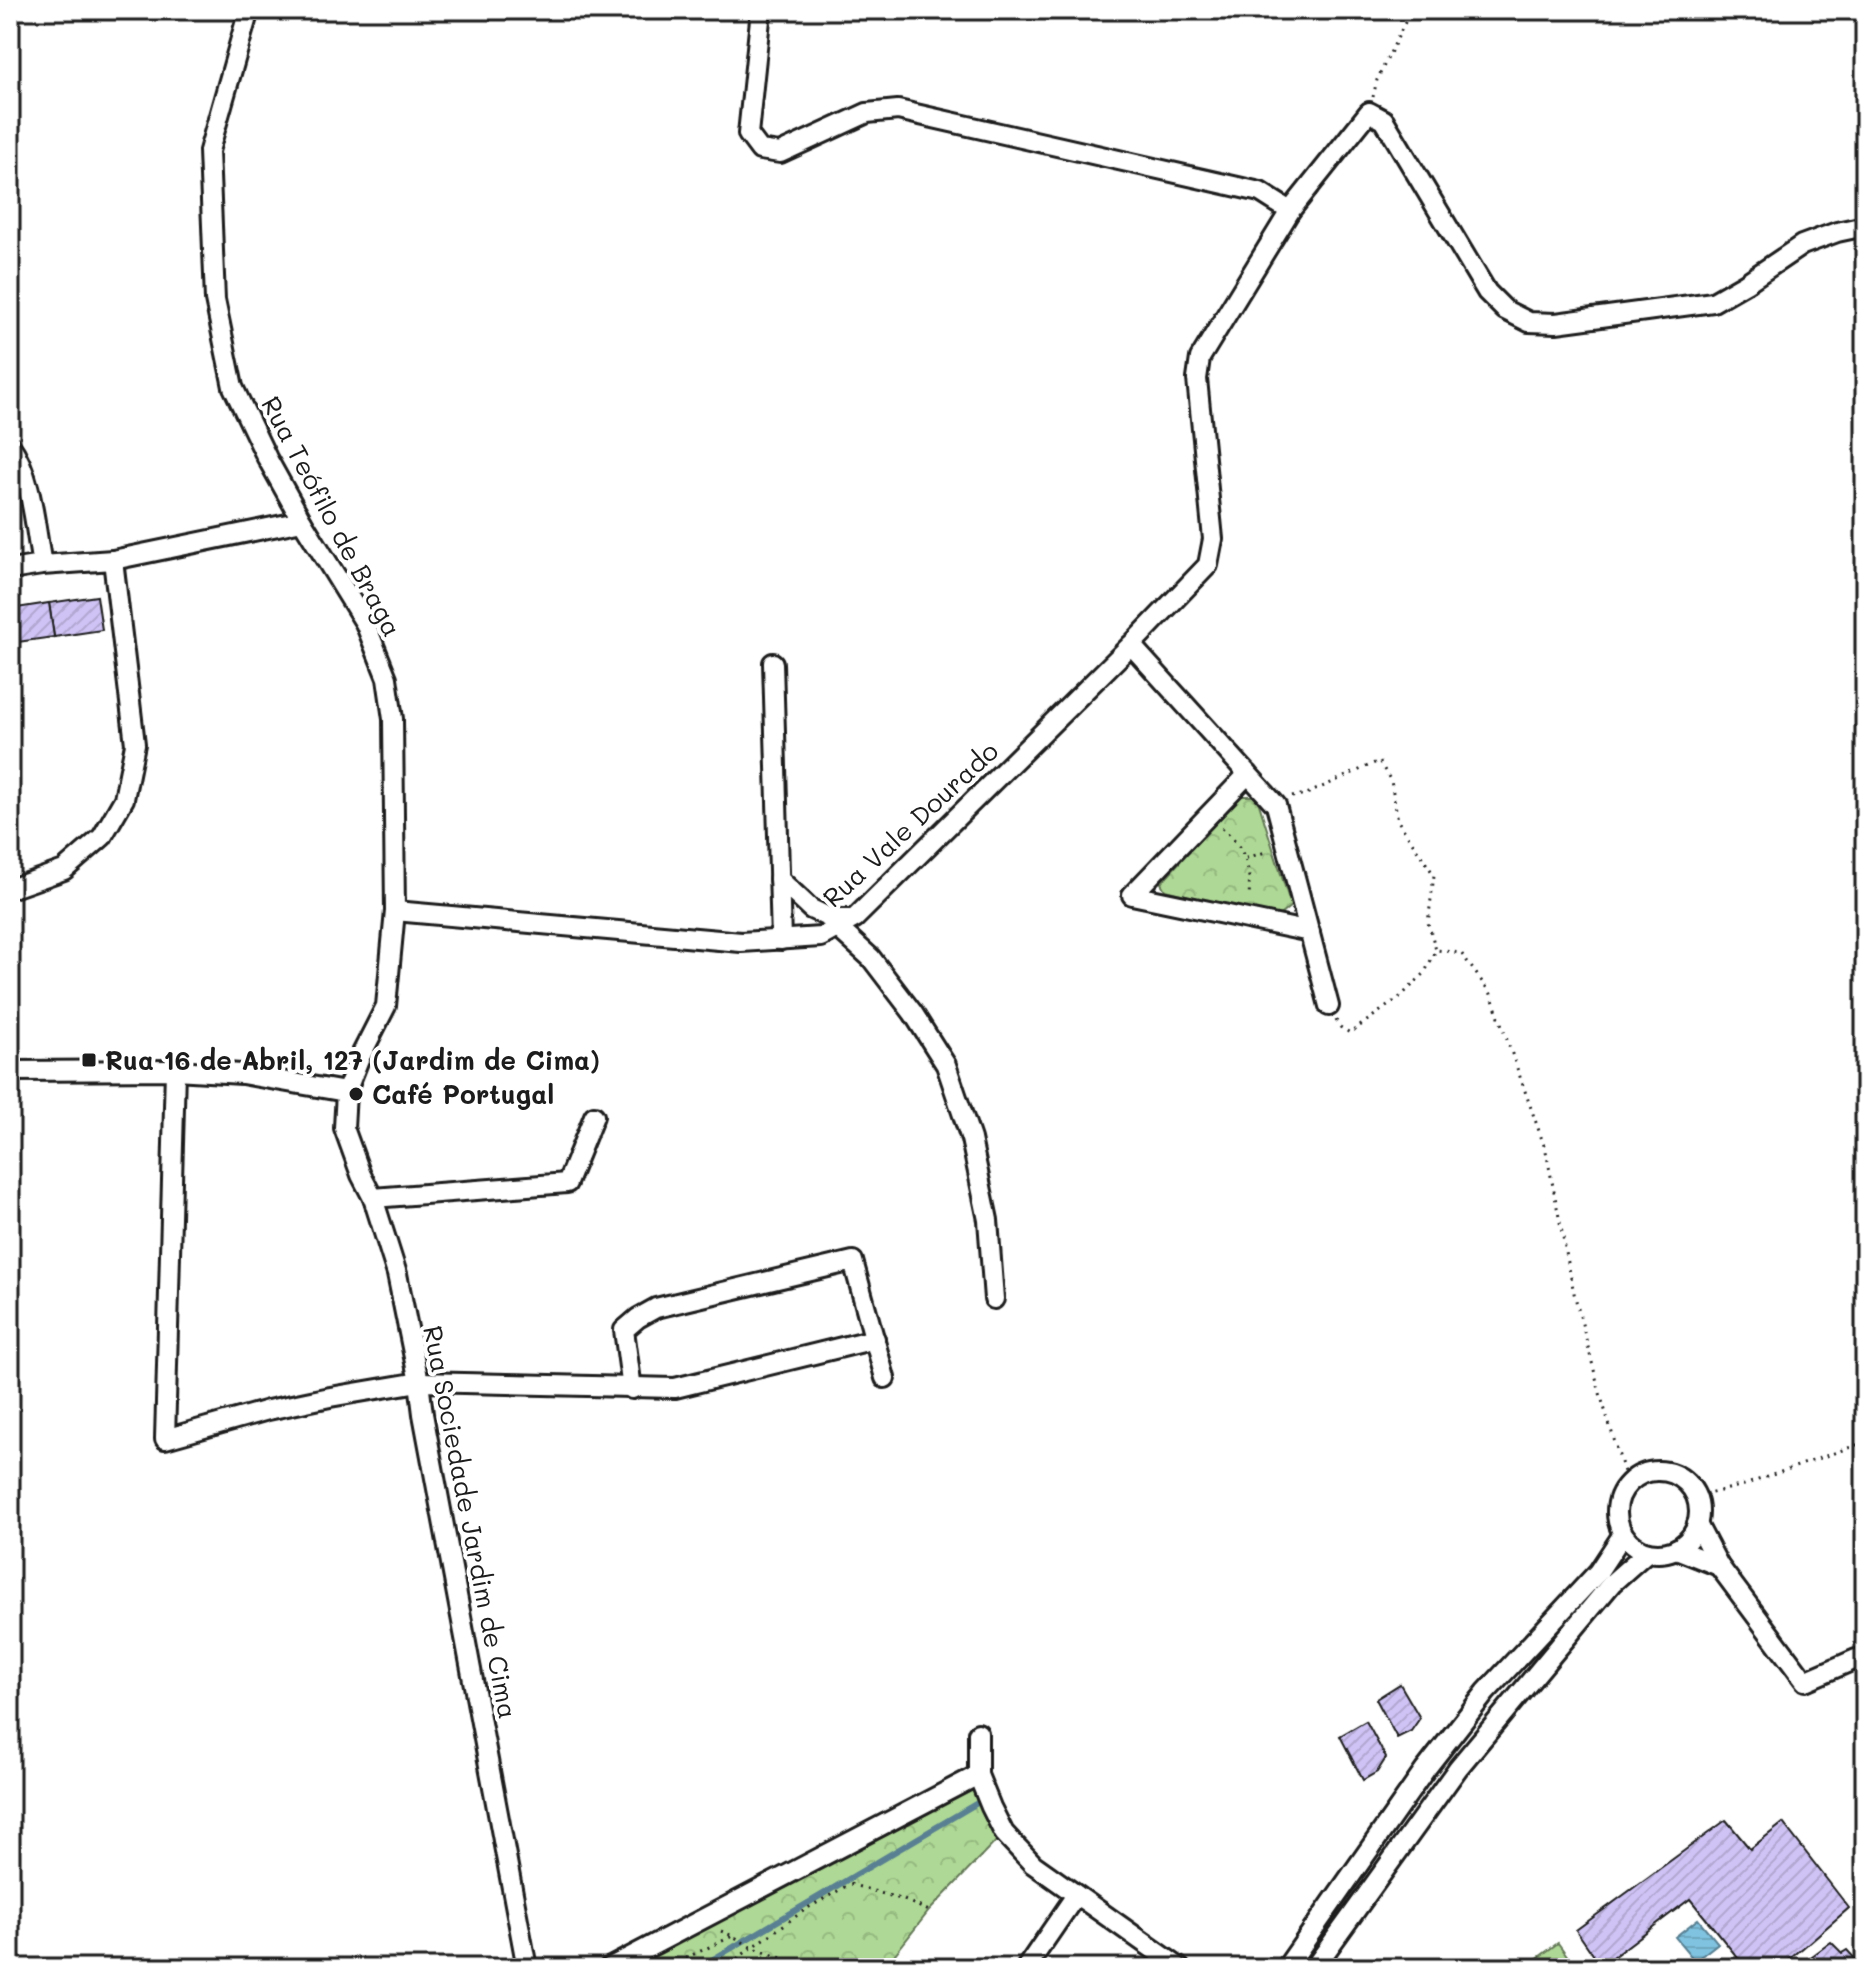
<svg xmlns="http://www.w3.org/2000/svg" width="1875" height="1978" font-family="Mali,sans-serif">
<defs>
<pattern id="park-crowns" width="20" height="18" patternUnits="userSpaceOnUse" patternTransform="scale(2)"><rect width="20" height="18" fill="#aed895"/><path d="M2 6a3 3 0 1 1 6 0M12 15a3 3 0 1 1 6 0" fill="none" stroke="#95b980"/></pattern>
<pattern id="water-rules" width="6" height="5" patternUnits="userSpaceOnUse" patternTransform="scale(2)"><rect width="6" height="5" fill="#80c3e0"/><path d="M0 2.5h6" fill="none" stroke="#6ea7c0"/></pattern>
<pattern id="building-hatch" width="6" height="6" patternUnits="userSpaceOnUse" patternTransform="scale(2)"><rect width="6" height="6" fill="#cfc3f5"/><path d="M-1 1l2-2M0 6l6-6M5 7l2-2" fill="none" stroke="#b1a7d1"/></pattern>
</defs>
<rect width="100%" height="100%" fill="#fff"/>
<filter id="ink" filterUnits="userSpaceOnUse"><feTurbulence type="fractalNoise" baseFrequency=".0125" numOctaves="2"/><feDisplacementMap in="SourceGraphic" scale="16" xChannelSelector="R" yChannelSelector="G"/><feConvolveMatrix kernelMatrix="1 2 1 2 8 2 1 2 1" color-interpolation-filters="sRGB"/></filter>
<g filter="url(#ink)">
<path fill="#aed895" stroke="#657a58" stroke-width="2" d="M1558 1943 1576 1968H1524Z"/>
<g fill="url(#park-crowns)" stroke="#657a58" stroke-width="2">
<path d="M1238 796H1255L1259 804 1291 906 1281 914 1273 917 1165 890 1161 883Z"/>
<path d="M978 1775 1004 1833 929 1911 884 1968H609Z"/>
</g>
<path fill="url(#water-rules)" stroke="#588092" stroke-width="2" d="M1698 1919 1718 1943 1695 1961 1675 1937Z"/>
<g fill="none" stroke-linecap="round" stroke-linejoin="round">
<path stroke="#588092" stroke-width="6" d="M698 1968 984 1799"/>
</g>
<g fill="url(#building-hatch)" stroke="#1c1c1c" stroke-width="2">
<path d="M97 596 102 630 54 637 49 603Z"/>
<path d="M49 603 54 637 10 643V609Z"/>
<path d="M1400 1684 1420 1718 1411 1731 1397 1738 1376 1699Z"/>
<path d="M1366 1721 1386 1758 1377 1772 1363 1780 1340 1736Z"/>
<path d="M1726 1820 1750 1849 1783 1823 1849 1908 1783 1965 1785 1968H1746L1690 1899 1601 1966 1576 1930Z"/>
<path d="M1831 1942 1842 1953 1847 1950 1859 1963 1853 1968H1796Z"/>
</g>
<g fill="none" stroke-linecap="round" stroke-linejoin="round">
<defs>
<g id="street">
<path d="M249 10 209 151 215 300 233 387 267 458 302 521 365 623 387 678 393 719 395 911 386 1006 359 1059 346 1092 344 1128 361 1175 373 1198 397 1274 419 1382 423 1414 527 1968"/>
<path d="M761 10 748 134 760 150 780 153 867 113 898 110 1260 192 1290 211"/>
<path d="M10 445C32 475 35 528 42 565"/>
<path d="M10 570 42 565 113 560 302 521"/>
<path d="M1131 645 1276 805 1329 1006"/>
<path d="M773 663 781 940"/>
<path d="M1248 774 1132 895 1310 932"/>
<path d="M779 879 811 909 832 919H852"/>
<path d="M10 889 64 870 102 837 124 799 135 744 113 560"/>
<path d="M395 911 741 942 821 937 855 918 1131 645 1208 565 1213 539 1197 379 1200 358 1290 211 1369 112 1384 120 1487 292 1505 310 1529 322 1556 323 1713 302 1746 283 1802 245 1837 232 1865 226"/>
<path d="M838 928 871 958 913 1013 946 1065 971 1139 988 1220 994 1299"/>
<path d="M175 1070 165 1439 268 1410 330 1397 419 1382 675 1388 875 1339"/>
<path d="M10 1071 175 1070 242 1074 346 1092"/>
<path d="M373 1198 567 1183 594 1116"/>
<path d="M632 1389 624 1330 638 1318 656 1308 853 1261 885 1378"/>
<circle cx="1658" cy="1512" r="41"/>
<path d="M1697 1524 1719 1566 1805 1681 1856 1659"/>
<path d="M1676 1549 1719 1566"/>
<path d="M978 1733V1775L991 1807 1004 1833 1033 1864 1180 1968"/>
<path d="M609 1968 978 1775"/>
<path d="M1026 1968 1076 1895"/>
<path d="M1286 1968 1425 1770 1486 1692 1598 1572 1623 1534"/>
<path d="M1314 1968 1458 1768 1612 1583 1647 1552"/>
</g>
</defs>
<use href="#street" stroke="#1c1c1c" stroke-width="24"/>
<g stroke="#1c1c1c" stroke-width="3" stroke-dasharray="2 6" stroke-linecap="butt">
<path d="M1373 97 1377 80 1411 10"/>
<path d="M1292 797 1309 793 1379 761 1391 781 1398 821 1434 875 1428 923 1436 950"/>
<path d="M1222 828C1246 849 1251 868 1249 899"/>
<path d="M1246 858 1269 851"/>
<path d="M1336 1020 1340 1027 1350 1033 1400 997 1424 974 1436 950 1461 953 1491 994 1546 1151 1574 1293 1601 1397 1628 1485"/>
<path d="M1696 1497 1744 1485 1865 1442"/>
<path d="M721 1931 733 1936 751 1947 809 1968"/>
<path d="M664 1968 733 1936"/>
<path d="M724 1968 806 1909 850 1884 904 1900 929 1911"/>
</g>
<use href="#street" stroke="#fff" stroke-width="18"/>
</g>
</g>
<g fill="#1c1c1c" stroke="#fff" stroke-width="3">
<rect x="81" y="1052" width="16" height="16" rx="4"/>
<circle cx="356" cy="1094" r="8"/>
</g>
<g text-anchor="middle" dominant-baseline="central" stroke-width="8" stroke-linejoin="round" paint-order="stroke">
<g font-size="26" fill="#1c1c1c" stroke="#fff">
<text transform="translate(332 516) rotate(62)">Rua Teófilo de Braga</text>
<text transform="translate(910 824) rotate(-43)">Rua Vale Dourado</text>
<text transform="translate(471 1522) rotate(79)">Rua Sociedade Jardim de Cima</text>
</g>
<g font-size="26" font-weight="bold" fill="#1c1c1c" stroke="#fff" text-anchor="start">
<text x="105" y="1060">Rua 16 de Abril, 127 (Jardim de Cima)</text>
<text x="372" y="1094">Café Portugal</text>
</g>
</g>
<rect width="1875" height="1978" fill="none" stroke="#fff" stroke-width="40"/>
<rect x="20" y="20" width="1835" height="1938" fill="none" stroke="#1c1c1c" stroke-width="3" filter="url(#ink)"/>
</svg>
